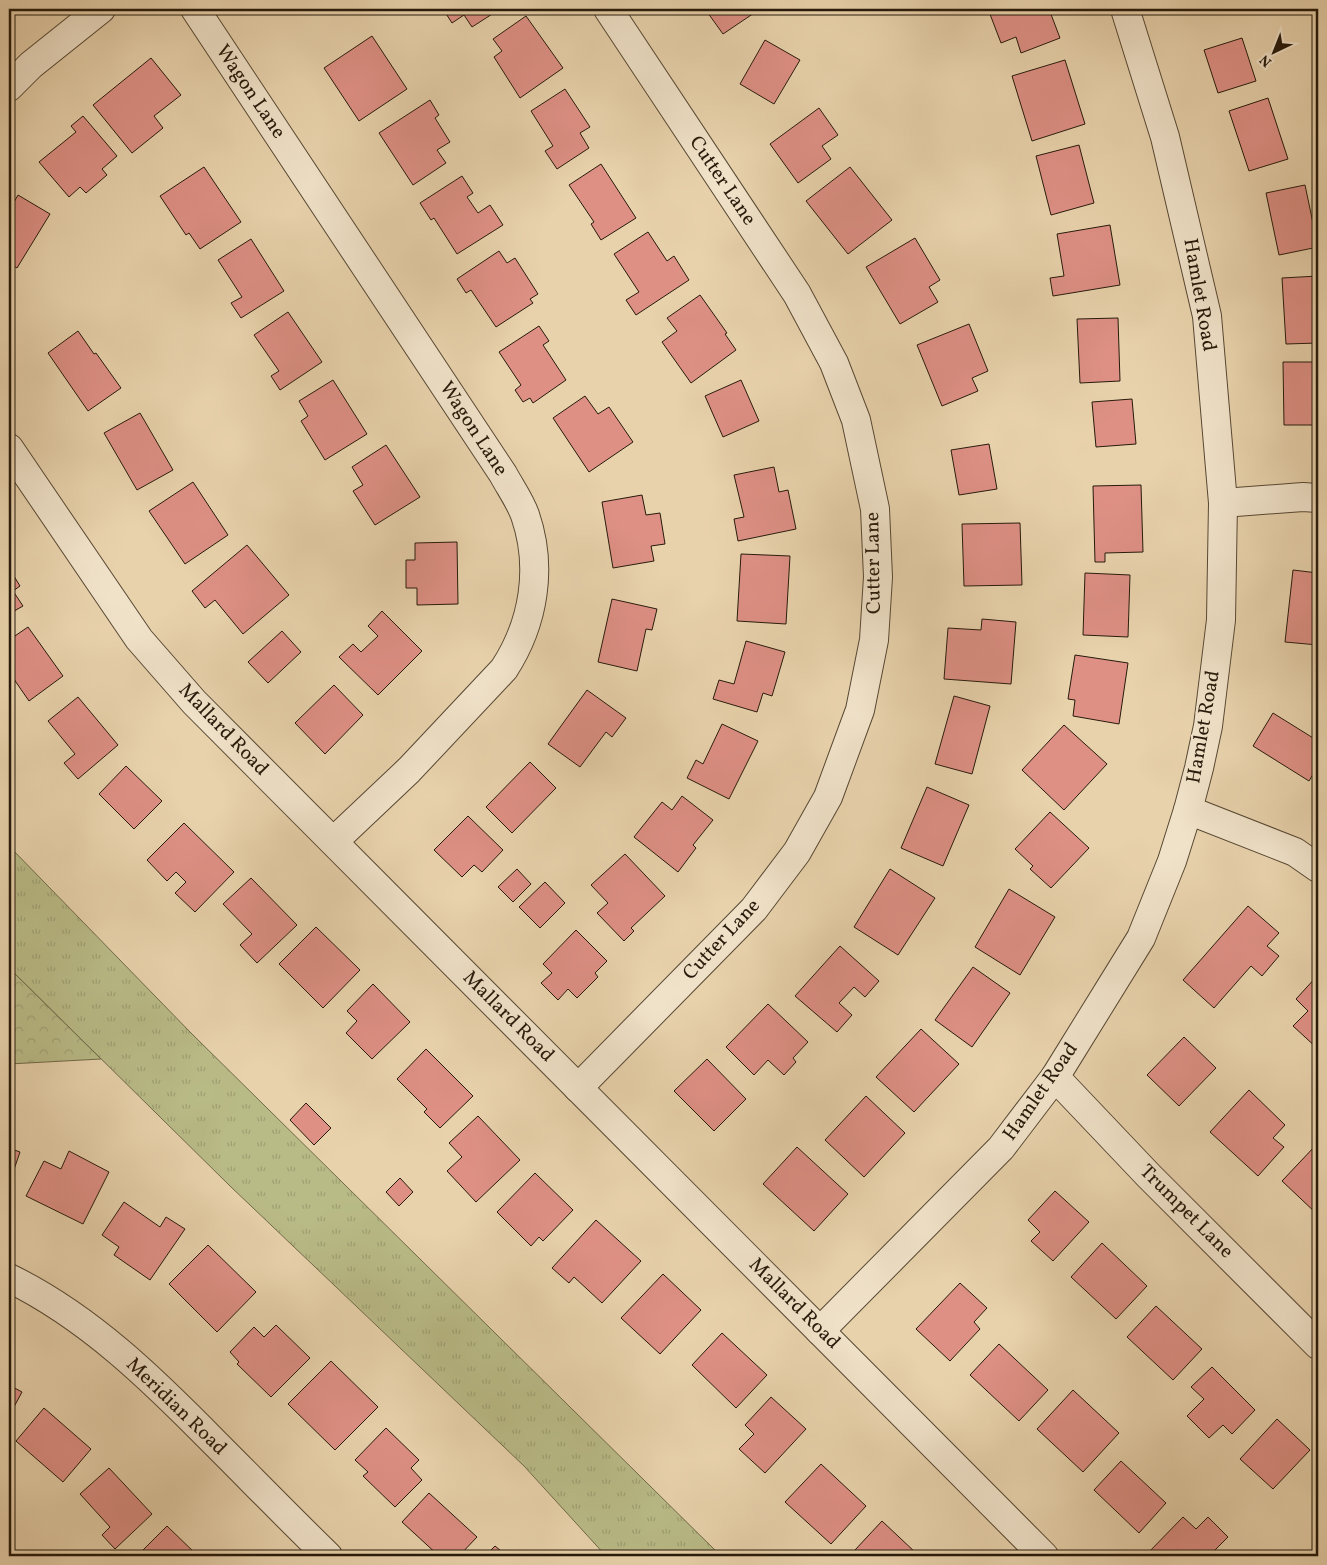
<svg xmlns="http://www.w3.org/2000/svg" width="1327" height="1565" font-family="Vollkorn,serif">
<defs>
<pattern id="grass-tufts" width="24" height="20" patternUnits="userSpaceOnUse" patternTransform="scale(1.25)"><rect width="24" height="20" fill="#b9bb87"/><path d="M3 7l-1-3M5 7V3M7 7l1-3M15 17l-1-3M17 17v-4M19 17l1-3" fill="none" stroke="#9fa073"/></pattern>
<pattern id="forest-crowns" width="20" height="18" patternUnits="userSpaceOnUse" patternTransform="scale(1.25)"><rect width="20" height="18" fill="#b9bb87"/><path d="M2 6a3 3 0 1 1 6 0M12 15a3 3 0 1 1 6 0" fill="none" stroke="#9fa073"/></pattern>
</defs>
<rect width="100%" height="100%" fill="#e8d2ac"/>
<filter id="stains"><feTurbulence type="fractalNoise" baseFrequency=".004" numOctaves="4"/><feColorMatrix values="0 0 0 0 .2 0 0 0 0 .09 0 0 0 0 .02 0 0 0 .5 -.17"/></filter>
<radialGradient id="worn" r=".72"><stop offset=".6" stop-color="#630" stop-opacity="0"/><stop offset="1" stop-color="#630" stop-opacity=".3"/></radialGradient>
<path fill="url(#grass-tufts)" stroke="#706a49" d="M9 846 192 1034 721 1556H606L524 1466 230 1186 9 968Z"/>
<path fill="url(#forest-crowns)" stroke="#706a49" d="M9 968 101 1059 9 1064Z"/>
<g fill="#de9085" stroke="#271a0b">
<path d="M443 9H500L472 27 464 15 452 23Z"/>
<path d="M705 9H760L723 34Z"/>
<path d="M988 9H1049L1060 38 1021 53 1016 37 1001 43Z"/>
<path d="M526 16 563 68 520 98 494 57 502 51 493 39Z"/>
<path d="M372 36 407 89 359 121 324 68Z"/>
<path d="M1242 38 1256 81 1218 93 1204 50Z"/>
<path d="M765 40 800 60 774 104 740 84Z"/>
<path d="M151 58 181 95 154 116 163 128 132 153 93 105Z"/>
<path d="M1065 60 1085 124 1032 141 1012 76Z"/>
<path d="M565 89 590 127 580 133 589 148 557 169 545 151 553 146 531 111Z"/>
<path d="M1268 98 1288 159 1249 171 1229 111Z"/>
<path d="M430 100 439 115 435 118 450 142 437 150 446 163 413 185 379 133Z"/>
<path d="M819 108 838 135 822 146 831 159 798 183 770 144Z"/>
<path d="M83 116 117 156 102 169 107 175 86 193 80 187 69 197 39 162 76 132 71 126Z"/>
<path d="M1079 145 1094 203 1051 215 1036 156Z"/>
<path d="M601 164 636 218 601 240 591 224 594 222 569 185Z"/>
<path d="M204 167 241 222 200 249 189 233 186 235 160 196Z"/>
<path d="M850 167 892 220 848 254 806 201Z"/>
<path d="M462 176 473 193 467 197 478 213 490 205 503 225 457 254 434 218 431 220 420 203Z"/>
<path d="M1305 185 1318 247 1279 255 1266 193Z"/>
<path d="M18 195 50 214 17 268 9 263V211Z"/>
<path d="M1110 225 1120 285 1053 296 1050 278 1064 276 1057 234Z"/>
<path d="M648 232 667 261 674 256 689 280 636 315 626 300 639 292 614 254Z"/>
<path d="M915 238 940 280 929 287 938 302 900 324 866 267Z"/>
<path d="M251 239 284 291 241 318 231 303 242 297 218 260Z"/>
<path d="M499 251 507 263 515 258 538 294 530 299 533 303 496 327 471 290 466 293 457 279Z"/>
<path d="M1318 276V343L1286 344 1282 278Z"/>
<path d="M700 295 727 333 725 334 736 350 691 383 662 342 677 331 667 318Z"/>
<path d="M288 312 322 362 280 390 271 376 279 371 254 335Z"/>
<path d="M1118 318 1120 381 1080 383 1077 319Z"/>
<path d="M969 324 988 371 972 378 978 391 942 406 917 345Z"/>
<path d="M539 326 549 341 543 345 566 380 533 403 530 398 523 402 515 390 521 385 499 352Z"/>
<path d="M78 331 94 354 96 353 121 388 88 411 48 353Z"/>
<path d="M1283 362H1318V425H1284Z"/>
<path d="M333 380 367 434 325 460 301 421 308 416 299 401Z"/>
<path d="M741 380 759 421 723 437 705 396Z"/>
<path d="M585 396 598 414 609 407 633 442 589 472 553 418Z"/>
<path d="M1132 399 1136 444 1096 447 1092 402Z"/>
<path d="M140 413 173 470 137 490 104 433Z"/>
<path d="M989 444 997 489 959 495 951 450Z"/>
<path d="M386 445 420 497 375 525 353 491 363 485 352 467Z"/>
<path d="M774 467 779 492 788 490 796 529 738 541 734 519 744 517 734 475Z"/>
<path d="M193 482 228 535 185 564 149 511Z"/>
<path d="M1141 485 1143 552 1105 553V562H1095L1093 486Z"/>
<path d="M642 495 646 515 660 513 665 544 651 546 654 561 613 568 602 502Z"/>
<path d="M1020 523 1022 585 964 586 962 524Z"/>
<path d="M457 542 458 604 417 605V588H406V560H415V543Z"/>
<path d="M247 545 289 595 243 634 215 600 205 608 192 591Z"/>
<path d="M741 554 790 556 786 624 737 621Z"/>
<path d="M9 568 20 586 13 591 23 606 9 614Z"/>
<path d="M1293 570 1318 573V645L1285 642Z"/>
<path d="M1085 573 1130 575 1128 637 1083 635Z"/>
<path d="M612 599 657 609 652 630 646 629 637 671 598 662Z"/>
<path d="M382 611 422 651 378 695 339 657 353 644 361 652 378 636 368 626Z"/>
<path d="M982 619 1016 622 1011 684 944 679 948 628 981 630Z"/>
<path d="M28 627 63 676 29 701 9 672V640Z"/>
<path d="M282 631 301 652 268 683 248 662Z"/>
<path d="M746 641 785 652 772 696 763 693 757 712 713 699 719 680 734 684Z"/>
<path d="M1075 655 1128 663 1119 724 1073 716 1075 700 1068 699Z"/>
<path d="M334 685 363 715 325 754 295 723Z"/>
<path d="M587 690 626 718 612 737 606 732 580 767 548 744Z"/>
<path d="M954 696 990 706 972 774 935 764Z"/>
<path d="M78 697 118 745 78 779 64 763 75 754 48 721Z"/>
<path d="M1273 713 1318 741V766L1309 781 1253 746Z"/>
<path d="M722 724 758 741 729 799 687 778 696 760 703 764Z"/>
<path d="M1064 725 1107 764 1064 810 1022 770Z"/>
<path d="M530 762 556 788 512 833 486 807Z"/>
<path d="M126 766 162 801 134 829 99 794Z"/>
<path d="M927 787 969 805 943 866 901 848Z"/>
<path d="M682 796 713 820 693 845 696 848 678 872 634 837 662 802 672 810Z"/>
<path d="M1050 812 1089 848 1051 888 1030 869 1033 866 1015 849Z"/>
<path d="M468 816 503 850 482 872 474 865 462 877 434 850Z"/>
<path d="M184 823 234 872 195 912 175 893 186 882 176 872 167 881 147 860Z"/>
<path d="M625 854 665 896 631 928 634 931 624 941 597 913 608 903 591 885Z"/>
<path d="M517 869 531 884 513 902 498 887Z"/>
<path d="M890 869 935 898 898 955 854 927Z"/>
<path d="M251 878 297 925 257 963 240 945 252 934 223 904Z"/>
<path d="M545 882 565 903 540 928 519 907Z"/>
<path d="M1009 889 1055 917 1020 975 975 947Z"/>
<path d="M1248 906 1279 933 1267 946 1279 956 1262 976 1251 966 1214 1008 1183 980Z"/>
<path d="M316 927 360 970 323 1008 279 964Z"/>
<path d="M576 930 607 961 595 973 598 977 577 998 568 989 558 1000 541 983 552 973 543 964Z"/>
<path d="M840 946 879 981 865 997 854 987 839 1003 852 1015 837 1032 795 996Z"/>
<path d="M973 967 1010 993 972 1047 935 1020Z"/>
<path d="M1318 975V1049L1293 1026 1308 1011 1296 999Z"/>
<path d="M373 984 410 1022 372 1059 346 1033 357 1021 347 1011Z"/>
<path d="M768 1004 808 1042 793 1058 796 1062 784 1075 768 1060 754 1075 726 1047Z"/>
<path d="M921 1029 959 1064 914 1112 876 1077Z"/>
<path d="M1184 1037 1216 1068 1179 1106 1147 1075Z"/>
<path d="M426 1049 473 1096 440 1128 424 1112 427 1109 397 1079Z"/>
<path d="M707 1059 746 1099 714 1131 674 1091Z"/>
<path d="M1249 1090 1285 1125 1273 1138 1284 1147 1258 1176 1210 1132Z"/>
<path d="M866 1096 905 1133 864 1177 825 1140Z"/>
<path d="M306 1103 331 1128 314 1145 290 1120Z"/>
<path d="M478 1116 520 1160 476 1202 447 1171 462 1157 449 1143Z"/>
<path d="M1316 1145 1318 1147V1215L1282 1181Z"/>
<path d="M797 1147 848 1194 814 1231 763 1184Z"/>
<path d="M9 1148 20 1152 9 1184Z"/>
<path d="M69 1151 109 1172 83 1224 26 1196 44 1161 61 1169Z"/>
<path d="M535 1173 573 1210 543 1241 539 1237 531 1246 497 1212Z"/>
<path d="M400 1178 413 1192 399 1206 386 1192Z"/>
<path d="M1055 1191 1089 1222 1053 1261 1031 1241 1040 1232 1028 1220Z"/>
<path d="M124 1202 160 1227 166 1217 185 1229 150 1280 114 1255 119 1247 102 1235Z"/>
<path d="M596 1220 641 1261 602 1303 574 1277 569 1283 552 1268Z"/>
<path d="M1102 1243 1147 1286 1116 1319 1071 1277Z"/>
<path d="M208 1245 256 1292 217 1332 169 1284Z"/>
<path d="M663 1274 701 1310 660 1354 621 1318Z"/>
<path d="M960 1283 987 1308 974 1322 980 1329 950 1361 916 1329Z"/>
<path d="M1156 1306 1202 1349 1173 1380 1127 1337Z"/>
<path d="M276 1325 310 1358 271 1397 237 1364 239 1362 230 1352 254 1327 264 1337Z"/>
<path d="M722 1333 767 1375 736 1408 692 1365Z"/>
<path d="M999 1344 1048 1390 1019 1421 970 1375Z"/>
<path d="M331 1361 378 1407 335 1450 288 1404Z"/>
<path d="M1212 1367 1255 1410 1232 1434 1223 1425 1209 1438 1187 1416 1204 1399 1191 1387Z"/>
<path d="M9 1385 22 1392 9 1416Z"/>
<path d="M1073 1390 1119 1433 1083 1472 1037 1429Z"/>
<path d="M771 1397 806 1429 765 1473 739 1449 754 1434 745 1425Z"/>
<path d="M44 1408 91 1449 63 1482 16 1441Z"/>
<path d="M1277 1419 1310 1450 1273 1489 1240 1459Z"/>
<path d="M386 1428 419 1460 411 1468 422 1480 395 1507 363 1476 368 1472 355 1460Z"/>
<path d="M1121 1461 1166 1503 1139 1533 1094 1490Z"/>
<path d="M821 1464 866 1506 831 1544 785 1502Z"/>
<path d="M109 1468 152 1514 115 1549 102 1535 110 1527 80 1494Z"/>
<path d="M429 1493 477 1537 459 1556H439L402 1522Z"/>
<path d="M1183 1517 1196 1529 1208 1517 1228 1537 1209 1556H1149L1147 1554Z"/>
<path d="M882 1521 916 1553 913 1556H861L855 1550Z"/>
<path d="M167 1526 198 1556H141L139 1554Z"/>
<path d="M495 1546 507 1556H485Z"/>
</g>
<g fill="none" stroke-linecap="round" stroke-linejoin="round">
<defs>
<g id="street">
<path d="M195 9 503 474C510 487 520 501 525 515 543 567 534 623 504 669L409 770 334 841"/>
<path d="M9 87 31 65 101 9"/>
<path d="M9 448 139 639 194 702 1044 1556"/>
<path d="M1223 503 1303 497 1318 498"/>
<path d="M1188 810 1295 852 1318 868"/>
<path d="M1055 1077 1149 1176 1318 1345"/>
<path d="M578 1088 754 909 797 852 828 797 860 710 874 640 878 577 875 509 856 420 834 363 797 294 608 9"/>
<path d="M9 1278C89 1317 153 1380 215 1443 253 1481 290 1519 328 1556"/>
<path d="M820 1331 1001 1148 1055 1077 1141 938 1172 861 1188 810 1199 768 1208 726 1221 620 1223 503 1207 316 1165 137 1125 9"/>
</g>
</defs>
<use href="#street" stroke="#574833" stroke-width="30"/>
<use href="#street" stroke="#f0e2c9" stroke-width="28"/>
</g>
<g text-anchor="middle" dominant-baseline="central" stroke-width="4.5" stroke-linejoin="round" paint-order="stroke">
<g font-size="20" fill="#271a0b" stroke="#f0e2c9">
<text transform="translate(250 92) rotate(56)">Wagon Lane</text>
<text transform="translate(722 181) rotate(56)">Cutter Lane</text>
<text transform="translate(1199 295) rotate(80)">Hamlet Road</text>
<text transform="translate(473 429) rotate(57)">Wagon Lane</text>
<text transform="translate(874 563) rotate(-91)">Cutter Lane</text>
<text transform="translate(1204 727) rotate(-80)">Hamlet Road</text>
<text transform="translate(223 730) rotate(46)">Mallard Road</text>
<text transform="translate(722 940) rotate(-47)">Cutter Lane</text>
<text transform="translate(508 1017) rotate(45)">Mallard Road</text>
<text transform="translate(1041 1092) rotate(-55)">Hamlet Road</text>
<text transform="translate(1186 1212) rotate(45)">Trumpet Lane</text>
<text transform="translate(794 1304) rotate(45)">Mallard Road</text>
<text transform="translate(176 1407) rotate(44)">Meridian Road</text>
</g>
</g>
<rect width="1327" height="1565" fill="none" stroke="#e8d2ac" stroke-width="30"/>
<rect x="10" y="10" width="1307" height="1545" fill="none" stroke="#271a0b" stroke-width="2.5"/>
<rect x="15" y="15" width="1297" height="1535" fill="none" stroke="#271a0b"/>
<g transform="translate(1274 52) rotate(223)" stroke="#f0e2c9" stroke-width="4" paint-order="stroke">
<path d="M0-4L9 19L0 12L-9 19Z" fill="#271a0b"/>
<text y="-8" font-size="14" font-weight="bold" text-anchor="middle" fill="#271a0b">N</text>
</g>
<rect width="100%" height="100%" filter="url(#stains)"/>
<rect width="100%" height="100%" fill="url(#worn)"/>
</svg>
